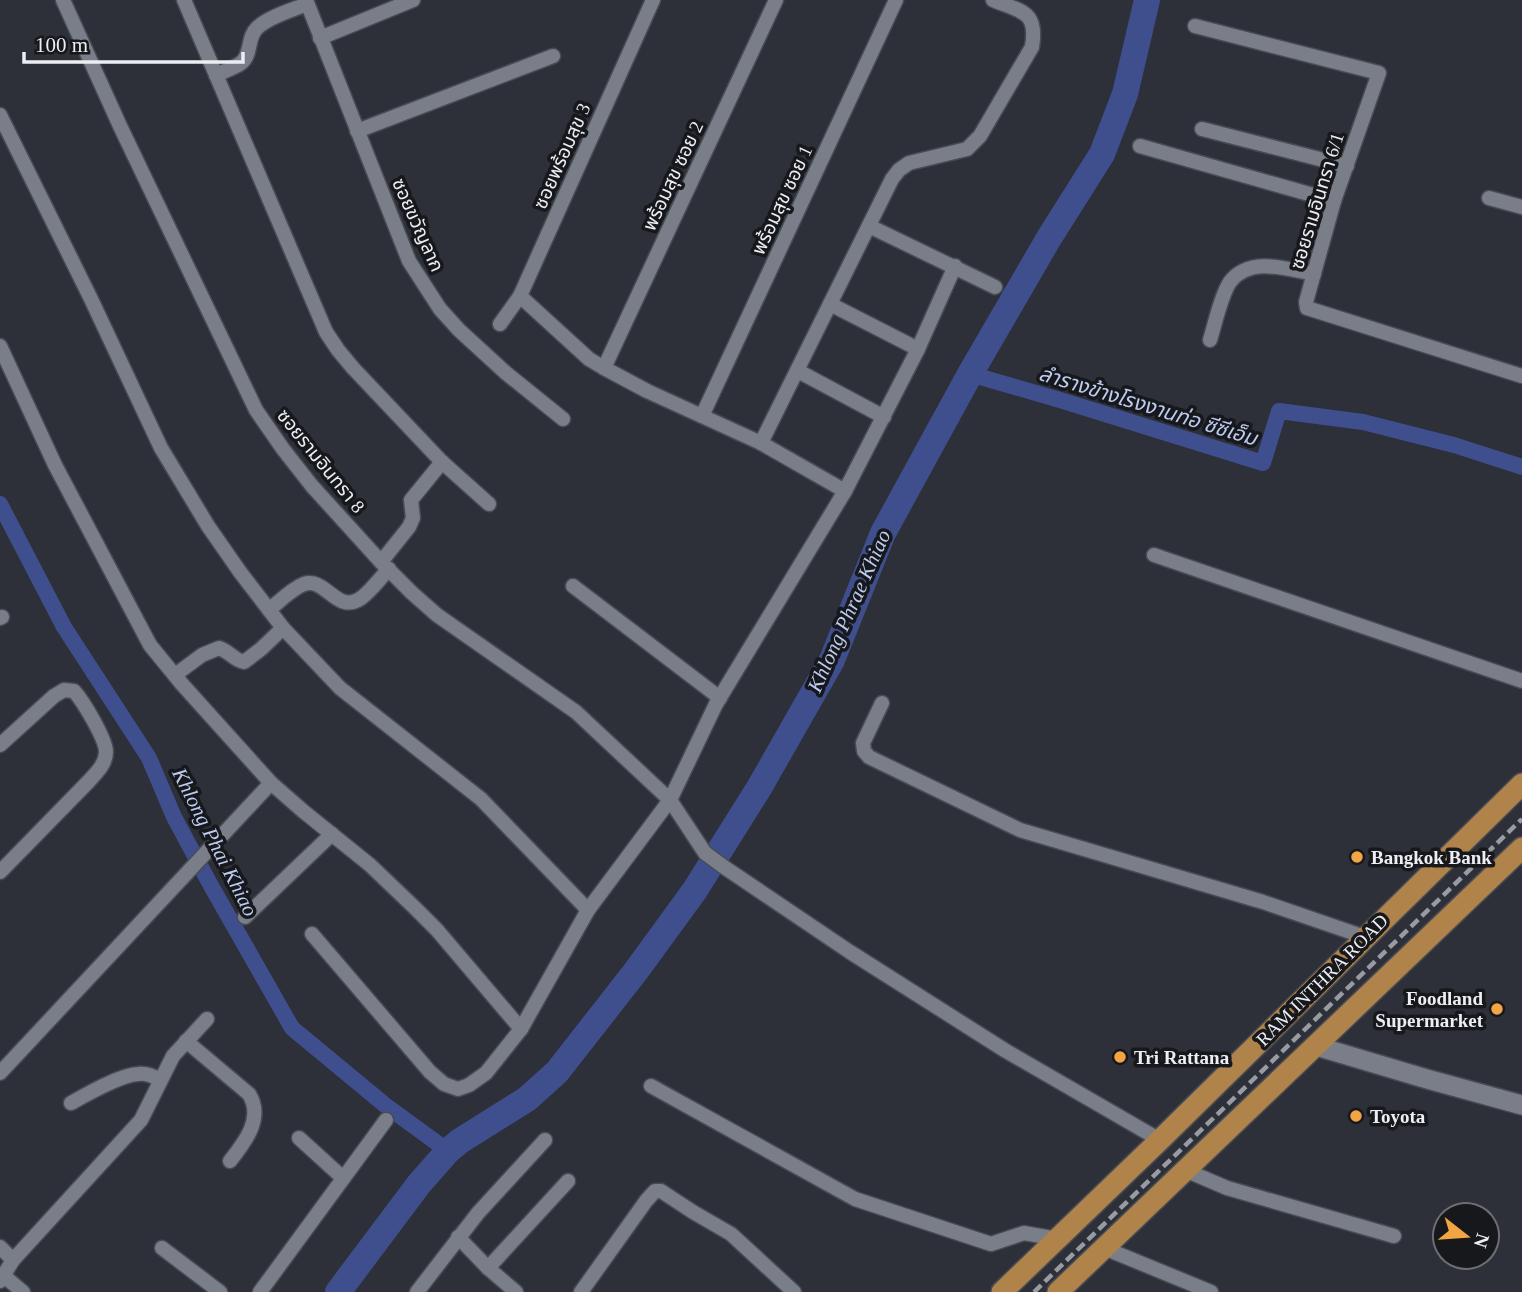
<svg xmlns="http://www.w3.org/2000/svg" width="1522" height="1292" font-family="'Times New Roman','Noto Sans Thai',serif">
<rect width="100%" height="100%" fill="#2d3039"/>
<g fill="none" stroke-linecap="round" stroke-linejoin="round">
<g stroke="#3f4f8e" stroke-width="16">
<path d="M970 374 1060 400 1263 463 1279 411 1363 422 1454 445 1522 467"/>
<path d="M0 504 64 627 149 758 174 817 210 884 292 1028 385 1105 448 1151"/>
</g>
<path stroke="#3f4f8e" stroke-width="26" d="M338 1292 419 1184 448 1151 460 1141 527 1099 557 1072 636 971 695 890 759 788 832 660 883 533 970 374 1049 238 1102 154 1125 94 1147 0"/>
<defs>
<g id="street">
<path d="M63 0 120 126 256 410 283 449 312 486 381 562 412 593 437 615 576 712 670 800 705 853 724 867 850 952 1006 1051 1160 1140"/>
<path d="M184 0 326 332 338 350 353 368 442 462 489 504"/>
<path d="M306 0 409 261 440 309 459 330 506 373 563 419"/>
<path d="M1195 26 1379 73 1334 201 1306 302 1307 308 1522 376"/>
<path d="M320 38 413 0"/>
<path d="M216 75C224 71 234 68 241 63 252 55 247 37 257 28 268 17 292 10 307 4"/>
<path d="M0 115 91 299 161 448 208 526 240 572 283 628 340 688 481 799 588 910"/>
<path d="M1202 129 1347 166"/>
<path d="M357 131 553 56"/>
<path d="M1140 146 1334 201"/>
<path d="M1489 198 1522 207"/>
<path d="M869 226 995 287"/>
<path d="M520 296 589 359 604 368 647 391 761 443 845 491"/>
<path d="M830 304 918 349"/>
<path d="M500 324 520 296 653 0"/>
<path d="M1210 340C1215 324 1221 295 1230 282 1250 256 1287 269 1314 274"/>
<path d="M0 346 55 465 150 645 181 683 271 783 303 811 370 865 415 908 437 930 521 1029"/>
<path d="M604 368 776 0"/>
<path d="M798 371 884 417"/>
<path d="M702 416 896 0"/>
<path d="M761 443 892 179 899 170 909 163 967 149 980 136 1032 47C1038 11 1022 12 993 0"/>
<path d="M1154 555 1522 681"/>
<path d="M381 562 409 527 413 518 411 500 442 462"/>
<path d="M573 586 720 698"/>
<path d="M269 610C279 602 291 589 304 584 325 577 336 612 358 600 368 595 380 578 389 569"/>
<path d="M0 618 2 617"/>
<path d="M175 675 202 655 219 648C229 651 234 660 244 662L261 649 283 628"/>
<path d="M882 703 863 743 864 751 869 757 1020 830 1263 902 1365 937"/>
<path d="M0 745 54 696 64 690 74 691C83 701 106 739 106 752 106 764 96 773 89 781L0 872"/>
<path d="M245 917 332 834"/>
<path d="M312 934 430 1072 444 1084 458 1089 469 1085 486 1073 521 1029 588 910 670 800 716 704 845 491 918 349 955 266"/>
<path d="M186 1041 249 1094C264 1118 245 1142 230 1161"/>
<path d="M0 1073 271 783"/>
<path d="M651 1086 855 1199 991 1244 1024 1233 1058 1239"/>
<path d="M71 1103C87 1094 120 1075 138 1074 147 1073 153 1076 160 1080"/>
<path d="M299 1138 343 1178"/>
<path d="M1185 1170 1227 1188 1394 1236"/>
<path d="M458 1237 488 1268 516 1292"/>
<path d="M0 1247 13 1260"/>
<path d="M162 1248 220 1292"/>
<path d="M1104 1248 1211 1292"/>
<path d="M488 1268 568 1181"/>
<path d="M4 1276 23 1292"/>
<path d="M0 1281 13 1260 141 1120 173 1056 207 1019"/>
<path d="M260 1292 386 1120"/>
<path d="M417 1292 478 1213 545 1140"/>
<path d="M581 1292 646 1201 655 1191H661L693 1212 731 1234 794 1292"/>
</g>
<path id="secondary" d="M1316 1046 1427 1079 1522 1105"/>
<g id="primary">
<path d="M1002 1292 1160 1140 1522 784"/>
<path d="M1058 1292 1522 848"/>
</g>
</defs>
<use href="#street" stroke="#494b53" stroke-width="17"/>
<use href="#secondary" stroke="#494b53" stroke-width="22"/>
<use href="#primary" stroke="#494b53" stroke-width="24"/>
<use href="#street" stroke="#7a7e89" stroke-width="14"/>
<use href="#secondary" stroke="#7a7e89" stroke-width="19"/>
<use href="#primary" stroke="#af834a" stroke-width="21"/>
<path stroke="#989ba2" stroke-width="4.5" stroke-dasharray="10 5" stroke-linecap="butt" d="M1034 1292 1522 819"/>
</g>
<g fill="#f3a443" stroke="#16181c" stroke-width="2.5">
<circle cx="1357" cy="857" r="7"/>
<circle cx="1497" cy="1009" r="7"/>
<circle cx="1120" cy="1057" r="7"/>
<circle cx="1356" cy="1116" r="7"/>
</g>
<g text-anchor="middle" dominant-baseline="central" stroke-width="7" stroke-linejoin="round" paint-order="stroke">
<g font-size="19" fill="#eceef4" stroke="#16181c">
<text transform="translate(562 156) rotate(-66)">ซอยพร้อมสุข 3</text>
<text transform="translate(673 176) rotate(-65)">พร้อมสุข ซอย 2</text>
<text transform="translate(782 200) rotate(-65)">พร้อมสุข ซอย 1</text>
<text transform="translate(1317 201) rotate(-73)">ซอยรามอินทรา 6/1</text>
<text transform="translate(418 225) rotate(66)">ซอยขวัญลาก</text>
<text transform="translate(321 461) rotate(51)">ซอยรามอินทรา 8</text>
<text transform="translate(1322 980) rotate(-45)">RAM INTHRA ROAD</text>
</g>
<g font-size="19" font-weight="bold" fill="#eceef4" stroke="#16181c" text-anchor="start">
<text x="1371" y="857">Bangkok Bank</text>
<text x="1483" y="998" text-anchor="end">Foodland<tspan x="1483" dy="22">Supermarket</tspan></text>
<text x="1134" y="1057">Tri Rattana</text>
<text x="1370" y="1116">Toyota</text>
</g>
<g font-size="21" font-style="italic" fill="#becbf0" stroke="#16181c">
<text transform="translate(1148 406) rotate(17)">ลำรางข้างโรงงานท่อ ซีซีเอ็ม</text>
<text transform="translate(849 611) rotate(-66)">Khlong Phrae Khiao</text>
<text transform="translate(215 842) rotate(63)">Khlong Phai Khiao</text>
</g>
</g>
<g transform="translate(1466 1236) rotate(107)"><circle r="33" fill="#16181c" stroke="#6c6e72" stroke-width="2"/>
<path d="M0-5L12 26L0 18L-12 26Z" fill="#f3a443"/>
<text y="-10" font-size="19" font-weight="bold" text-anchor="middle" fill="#eceef4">N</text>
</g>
<path d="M24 52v10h219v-10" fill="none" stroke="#eceef4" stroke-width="3.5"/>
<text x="35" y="52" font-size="21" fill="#eceef4" stroke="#16181c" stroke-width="5" paint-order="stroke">100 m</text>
</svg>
